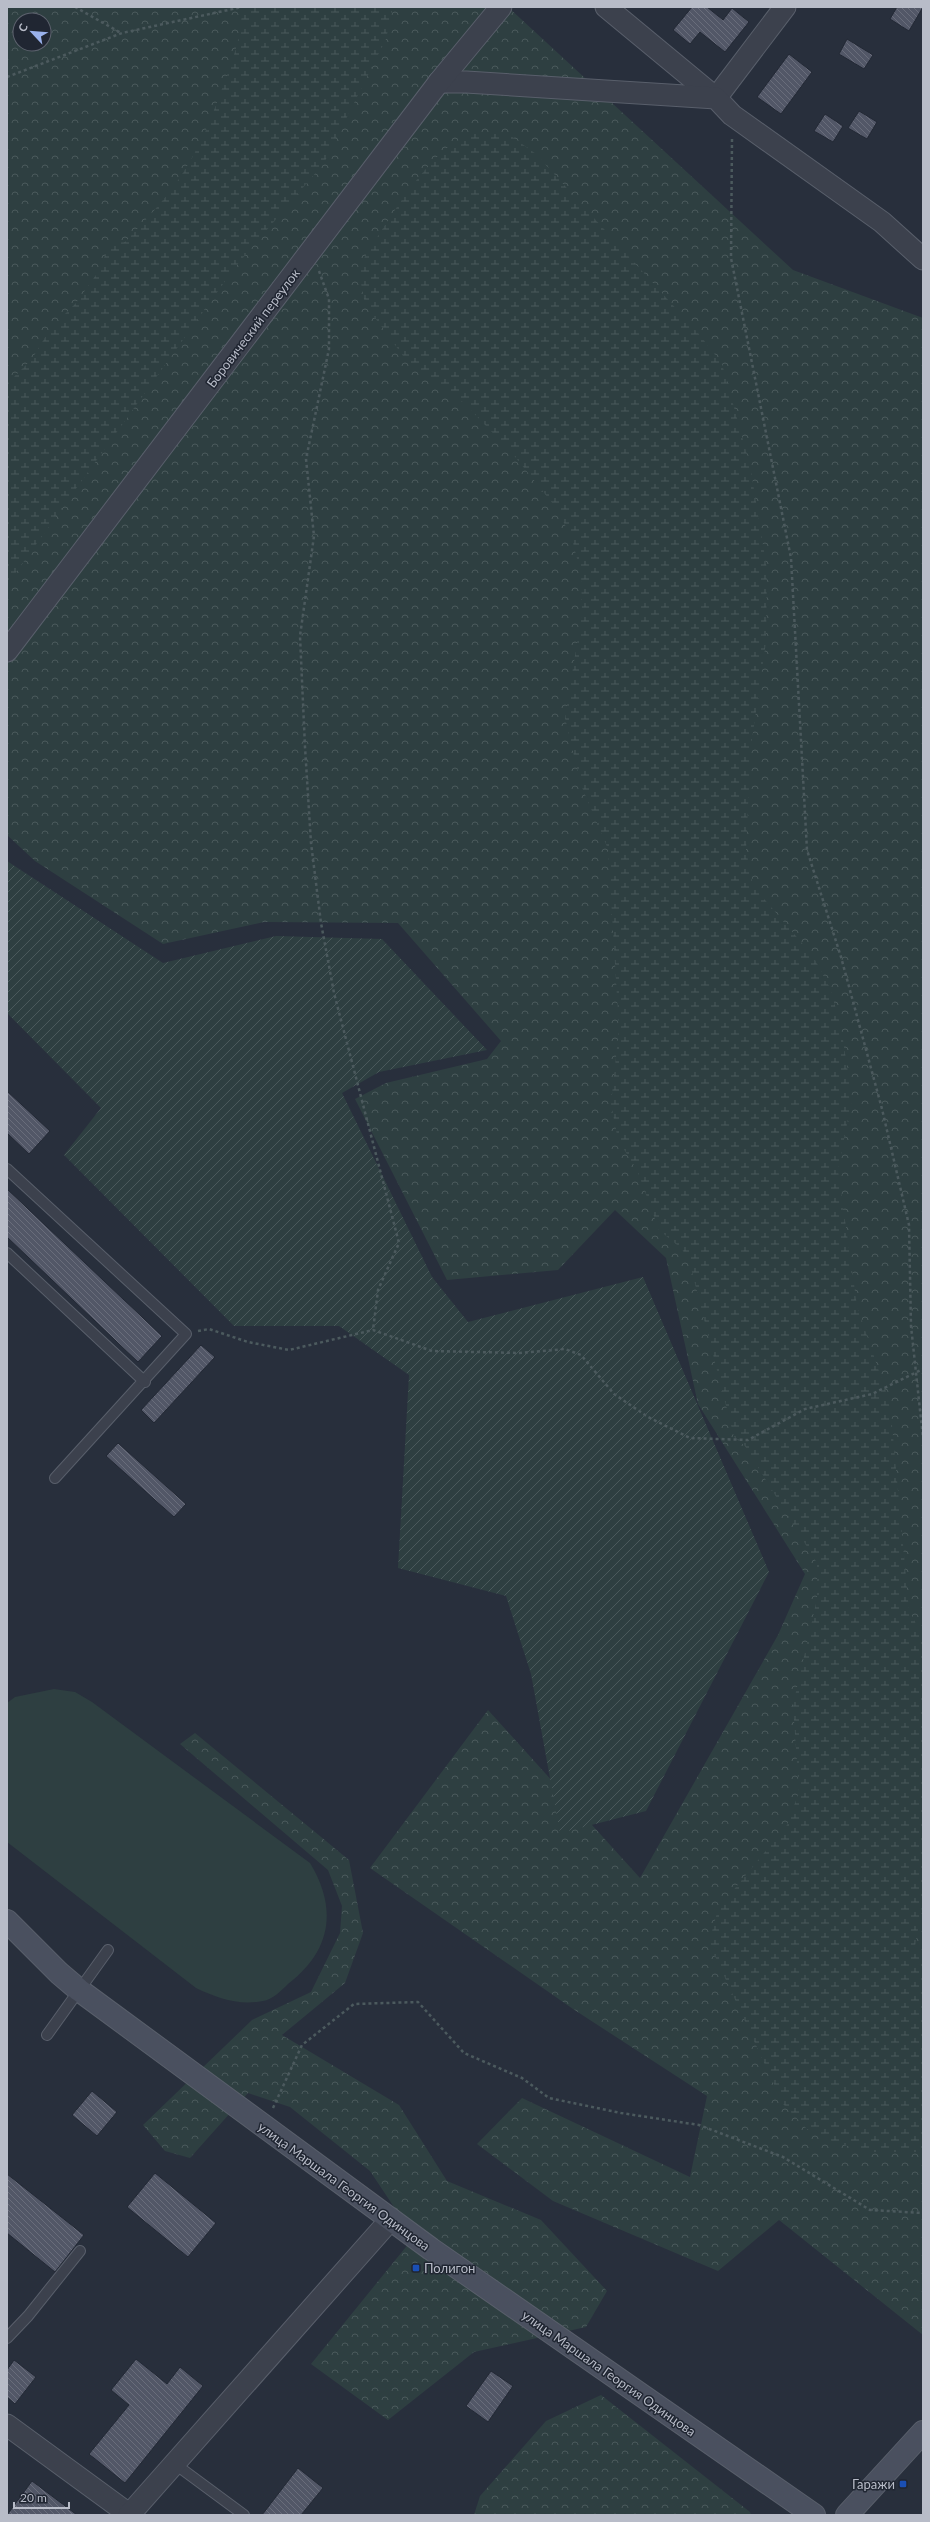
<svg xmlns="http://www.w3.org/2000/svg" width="930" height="2522" font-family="Lato,sans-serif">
<defs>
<pattern id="forest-crowns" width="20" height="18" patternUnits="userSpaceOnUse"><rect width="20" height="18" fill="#2e3f41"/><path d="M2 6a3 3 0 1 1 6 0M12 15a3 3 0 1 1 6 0" fill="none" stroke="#4a595b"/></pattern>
<pattern id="wetland-marsh" width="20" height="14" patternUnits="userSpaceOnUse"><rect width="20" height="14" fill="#2e3f41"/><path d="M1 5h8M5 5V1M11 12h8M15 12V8" fill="none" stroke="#4a595b"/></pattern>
<pattern id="garden-furrows" width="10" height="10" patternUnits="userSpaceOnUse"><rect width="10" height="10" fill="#2e3f41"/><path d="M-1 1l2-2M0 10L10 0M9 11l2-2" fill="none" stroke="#4a595b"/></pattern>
<pattern id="building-back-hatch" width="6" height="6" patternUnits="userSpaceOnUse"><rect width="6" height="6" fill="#525767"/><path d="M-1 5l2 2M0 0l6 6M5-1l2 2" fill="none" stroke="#696d7b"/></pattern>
</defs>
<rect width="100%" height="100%" fill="#282f3c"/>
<g fill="url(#forest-crowns)" fill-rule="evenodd">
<path d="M7 7H508L793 270 923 318V2335L779 2220 718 2271 553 2201 477 2144 522 2098 690 2177 707 2096 573 2009 370 1868 488 1710 640 1878 778 1635 805 1574 698 1404 666 1258 615 1210 558 1270 447 1280 355 1099 386 1083 487 1059 501 1041 398 923 264 922 163 944 35 861 7 835ZM20 20H44V44H20Z"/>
<path d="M195 1733 349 1860 363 1933 345 1983 282 2035 399 2105 447 2181 541 2220 607 2291 586 2327 474 2352 388 2420 311 2364 414 2237 370 2171 290 2107 248 2093 190 2158 165 2151 143 2125 252 2020 311 1992 340 1933 342 1906 328 1870 180 1744Z"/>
<path d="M601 2395 750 2512 751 2515H474L480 2496 546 2421Z"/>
</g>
<g fill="url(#wetland-marsh)">
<path d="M242 7H393L386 39 324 163 236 266 7 585V384L32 359 50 329 76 303 96 275 111 243 125 242C150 216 176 188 193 156 206 134 214 110 223 86 233 60 242 35 242 7Z"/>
<path d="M507 133 536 154 699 334 722 364 750 465 767 570 766 642 751 746 746 850 753 886 813 956 830 988 841 1027 852 1099 838 1170 857 1306 890 1404 909 1610 923 1638V1901L915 1946 923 1967V2152H870L836 2143 807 2129 783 2104 709 1943 718 1909 787 1825 799 1792 793 1705 817 1599V1563L745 1446 734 1437 690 1264 682 1249 659 1230 637 1170 618 1140 611 1104 619 1029 608 849 581 785 565 718 582 612 581 574 572 539 557 509 512 453 464 403 406 360 365 304 358 268C381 233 431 142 474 134 484 132 496 133 507 133Z"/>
</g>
<path fill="url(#garden-furrows)" d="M7 861 163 963 276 936 382 939 487 1050 379 1072 342 1093 432 1277 468 1322 643 1277 769 1572 646 1811 560 1833 531 1674 506 1596 398 1568 409 1375 339 1326H234L64 1155 101 1108 7 1013Z"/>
<path fill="#2e3f41" d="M54 1689 75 1692 92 1702 310 1863C338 1909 331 1951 288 1984 282 1990 272 2000 263 2001 239 2006 217 1998 196 1988L7 1842V1703L15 1697Z"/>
<g fill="url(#building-back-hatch)" stroke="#222834">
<path d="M692 7H707L723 20 732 8 749 22 725 52 700 32 690 44 673 30Z"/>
<path d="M897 7H923L909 31 890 19Z"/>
<path d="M847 39 873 55 864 69 839 54Z"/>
<path d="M789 54 812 72 781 114 757 97Z"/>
<path d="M859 111 877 122 867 139 848 128Z"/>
<path d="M825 114 843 126 833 142 814 131Z"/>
<path d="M7 1091 50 1131 29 1154 7 1133Z"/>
<path d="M7 1189 162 1336 138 1362 7 1237Z"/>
<path d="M201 1345 215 1357 154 1423 141 1410Z"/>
<path d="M118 1443 186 1504 174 1517 106 1456Z"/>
<path d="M92 2091 117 2112 97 2136 72 2115Z"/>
<path d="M155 2173 216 2223 188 2257 127 2207Z"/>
<path d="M7 2174 84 2235 55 2272 7 2233Z"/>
<path d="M136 2359 167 2384 180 2367 203 2386 125 2483 89 2454 129 2405 111 2390Z"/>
<path d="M14 2360 36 2377 15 2404 7 2397V2370Z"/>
<path d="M491 2371 513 2386 488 2422 466 2406Z"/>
<path d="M298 2468 323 2488 301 2515H262Z"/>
<path d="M32 2481 77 2515H7Z"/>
</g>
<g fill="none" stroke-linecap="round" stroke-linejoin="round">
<defs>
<g id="lane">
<path d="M7 1169 186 1334 55 1478"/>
<path d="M7 1253 145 1382"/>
<path d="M47 2035 108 1950"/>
<path d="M7 2338 28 2316 80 2251"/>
<path d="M175 2464 244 2515"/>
</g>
<g id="street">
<path d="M606 7 716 98 785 7"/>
<path d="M439 82H466L716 98 732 115 882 222 923 259"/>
<path d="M7 651 439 82 501 7"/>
<path d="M7 2425 130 2515"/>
<path d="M129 2515 391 2219"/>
</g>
<g id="secondary">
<path d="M7 1921 59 1973 79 1990 431 2249 814 2515"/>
<path d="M847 2515 923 2432"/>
</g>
</defs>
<use href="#lane" stroke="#595f6b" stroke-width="12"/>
<use href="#street" stroke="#595f6b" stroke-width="23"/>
<use href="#secondary" stroke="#595f6b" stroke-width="24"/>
<g stroke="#4c5a5e" stroke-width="2.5" stroke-dasharray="3 3" stroke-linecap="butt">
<path d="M75 7 121 33"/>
<path d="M7 77 122 33 242 7"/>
<path d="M732 139 731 258 791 558 807 850 841 957 882 1109 909 1225 911 1326 923 1438"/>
<path d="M319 271 329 299V349L306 459 314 536 300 636 305 747 311 843 321 923 334 993 399 1243 378 1290 373 1330"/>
<path d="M198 1331 209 1329 248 1342 289 1350 373 1330 432 1351 520 1353 565 1349 581 1355 614 1394 648 1417 690 1438 748 1440 805 1409 872 1394 923 1369"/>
<path d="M273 2108 302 2045 354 2004 418 2002 464 2053 522 2078 549 2098 621 2113 699 2125 783 2157 870 2210 923 2213"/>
</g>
<use href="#lane" stroke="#3c414d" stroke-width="10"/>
<use href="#street" stroke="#3c414d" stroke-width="21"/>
<use href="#secondary" stroke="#4a505f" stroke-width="22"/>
</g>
<g fill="#1a4fb4" stroke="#202632" stroke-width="1.5">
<rect x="412" y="2264" width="8" height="8" rx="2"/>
<rect x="899" y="2480" width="8" height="8" rx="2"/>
</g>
<g text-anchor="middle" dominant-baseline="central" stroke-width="3" stroke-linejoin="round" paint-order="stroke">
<g font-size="13" fill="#b8bcc8" stroke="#202632">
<text transform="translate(253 328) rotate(-53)">Боровический переулок</text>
<text transform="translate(344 2186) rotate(36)">улица Маршала Георгия Одинцова</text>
<text transform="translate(609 2373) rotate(35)">улица Маршала Георгия Одинцова</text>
</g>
<g font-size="13" fill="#b8bcc8" stroke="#202632" text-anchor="start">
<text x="424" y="2268">Полигон</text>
<text x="895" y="2484" text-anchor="end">Гаражи</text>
</g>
</g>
<rect width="930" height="2522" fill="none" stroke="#b8bcc8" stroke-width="16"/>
<g transform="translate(32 32) rotate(296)"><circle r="19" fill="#202632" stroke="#5d626e"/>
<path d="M0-3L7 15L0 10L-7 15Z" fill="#99b1eb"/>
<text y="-6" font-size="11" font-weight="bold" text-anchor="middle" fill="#b8bcc8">С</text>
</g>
<path d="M14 2502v6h55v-6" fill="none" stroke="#b8bcc8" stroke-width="2"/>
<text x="20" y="2502" font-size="12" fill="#b8bcc8" stroke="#202632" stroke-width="3" paint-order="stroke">20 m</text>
</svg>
